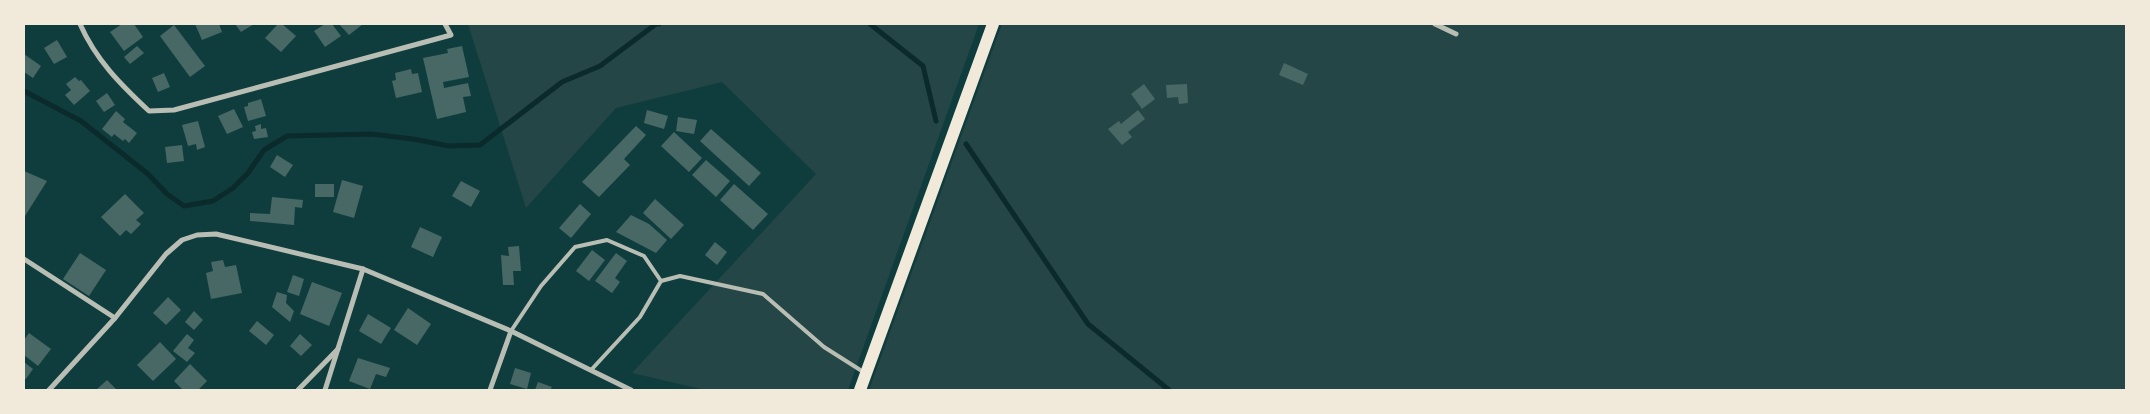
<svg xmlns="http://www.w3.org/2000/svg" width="2150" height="414" font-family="'DM Sans',sans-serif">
<rect width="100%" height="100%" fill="#0f3d3e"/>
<g fill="#244646">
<path d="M468 24H979L848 390H705L632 373 816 174 722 82 616 108 526 208Z"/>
<path d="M1002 24H2126V390H869Z"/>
</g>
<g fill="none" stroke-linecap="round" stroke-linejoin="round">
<g stroke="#0a2a2b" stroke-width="5">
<path d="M870 24 923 66 936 121"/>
<path d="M24 91 81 121 148 174 167 194 184 206 213 201 233 188 248 173 264 150 287 136 371 134 413 139 449 146 480 145 562 82 600 66 656 24H659"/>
<path d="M966 144 1088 324 1169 390"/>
</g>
</g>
<g fill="#486865">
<path d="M122 24H134L143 37 124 51 110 32Z"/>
<path d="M195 24H219L222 32 202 40Z"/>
<path d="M235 24H254L241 32Z"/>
<path d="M278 24H282L296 36 281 52 265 38Z"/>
<path d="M325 24H332L341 36 325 47 314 31Z"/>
<path d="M339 24H363L349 35Z"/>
<path d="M174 25 205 66 190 77 160 36Z"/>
<path d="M57 40 67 57 54 64 44 48Z"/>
<path d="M137 46 144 53 130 64 124 57Z"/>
<path d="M462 46 469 77 443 82 444 88 468 83 471 96 463 97 466 112 437 119 423 58 448 53 447 49Z"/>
<path d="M24 54 41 66 33 78 24 72Z"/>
<path d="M1284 63 1308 74 1303 85 1279 75Z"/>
<path d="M411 69 412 74 418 73 422 92 396 98 392 81 396 80 395 73Z"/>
<path d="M164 73 170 87 158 92 152 78Z"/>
<path d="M75 77 79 81 81 80 90 91 74 105 65 95 71 90 66 84Z"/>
<path d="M1144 84 1155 99 1142 109 1131 94Z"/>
<path d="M1187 84 1188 103 1179 104 1178 97 1167 98 1166 85Z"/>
<path d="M107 93 115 105 104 112 96 101Z"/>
<path d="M261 99 266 116 248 121 244 107 248 106V103Z"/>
<path d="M234 109 243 127 227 134 218 116Z"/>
<path d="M647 110 668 116 664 129 644 123Z"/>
<path d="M1138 110 1145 119 1128 132 1132 137 1122 145 1108 129 1119 121 1121 124Z"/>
<path d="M116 111 125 119 123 122 137 133 129 143 125 139 123 141 114 134 112 137 102 129Z"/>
<path d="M678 117 697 120 694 134 676 131Z"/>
<path d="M198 121 205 147 197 150 196 144 188 146 182 125Z"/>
<path d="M261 124V129L266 128 268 137 254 139 252 132 256 131 255 126Z"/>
<path d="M636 126 646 135 624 159 630 165 599 197 582 182Z"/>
<path d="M711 129 761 173 749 186 700 141Z"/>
<path d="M674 132 702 158 689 172 661 146Z"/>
<path d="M182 145 184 161 167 163 165 147Z"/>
<path d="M277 155 293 165 285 177 270 167Z"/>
<path d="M706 160 730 181 716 197 692 175Z"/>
<path d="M24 171 47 181 25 216 24 215Z"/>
<path d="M342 180 363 186 354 218 333 212Z"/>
<path d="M461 181 480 191 471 207 452 196Z"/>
<rect x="315" y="184" width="19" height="13"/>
<path d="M734 184 768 214 753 230 720 200Z"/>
<path d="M125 194 144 213 136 220 141 224 131 234 126 230 120 236 101 217Z"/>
<path d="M272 197 303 200 302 208 295 207 294 225 250 221V213L270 214Z"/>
<path d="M655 199 684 225 671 239 643 213Z"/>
<path d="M580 204 591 214 571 238 559 228Z"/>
<path d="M631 215 649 224 667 240 656 253 616 232Z"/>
<path d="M420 227 442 237 433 257 411 247Z"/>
<path d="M715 242 727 252 717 265 705 255Z"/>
<path d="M519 246 521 271H513L514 285H503L501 255 509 256 508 247Z"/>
<path d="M592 250 605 260 589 281 576 271Z"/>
<path d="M80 253 106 270 89 296 63 279Z"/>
<path d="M616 253 627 261 615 278 620 282 612 293 595 281Z"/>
<path d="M223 260 225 267 236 265 242 293 211 299 206 273 213 271 211 262Z"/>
<path d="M293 275 304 279 299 296 287 292Z"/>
<path d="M312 282 342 293 329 326 300 314Z"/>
<path d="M277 292 287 295 286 303 294 311 290 322 272 307Z"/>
<path d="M168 297 181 310 166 325 153 313Z"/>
<path d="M408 308 431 324 417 345 394 330Z"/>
<path d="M194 311 203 320 194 330 185 322Z"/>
<path d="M368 314 391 328 381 344 359 331Z"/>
<path d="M257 321 274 335 266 345 249 331Z"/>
<path d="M29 333 51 349 38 366 24 355V340Z"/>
<path d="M187 334 194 340 188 348 195 353 187 362 173 351Z"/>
<path d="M300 334 312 345 301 356 290 346Z"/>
<path d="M160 342 176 359 153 381 137 365Z"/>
<path d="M358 358 390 368 386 377 376 374 370 389 349 381Z"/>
<path d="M24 362 33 369 26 379 24 378Z"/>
<path d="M190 364 207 381 198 390H181L182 389 174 381Z"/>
<path d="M515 368 531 373 527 389 510 384Z"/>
<path d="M107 380 117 390H96Z"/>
<path d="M538 382 552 387 550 390H535Z"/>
</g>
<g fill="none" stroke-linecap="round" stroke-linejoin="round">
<g stroke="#b8beb3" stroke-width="4">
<path d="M661 281 680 276 763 294 824 347 865 373"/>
<path d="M511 331 541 286 575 247 607 240 644 256 661 281 640 317 592 369"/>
</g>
<g stroke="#b8beb3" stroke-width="5">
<path d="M80 24C96 60 120 84 149 111L174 110 451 35 445 24"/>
<path d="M1435 24 1456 34"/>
<path d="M24 259 115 318"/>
<path d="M49 390 115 318 166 254 182 240 197 235 216 234 363 269 511 331 631 390"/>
<path d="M298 390 338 349"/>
<path d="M325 390 363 269"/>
<path d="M490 390 511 331"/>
</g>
<path stroke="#f1e9da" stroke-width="12" d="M860 390 993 24"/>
</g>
<rect width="2150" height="414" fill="none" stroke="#f1e9da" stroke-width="50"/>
</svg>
